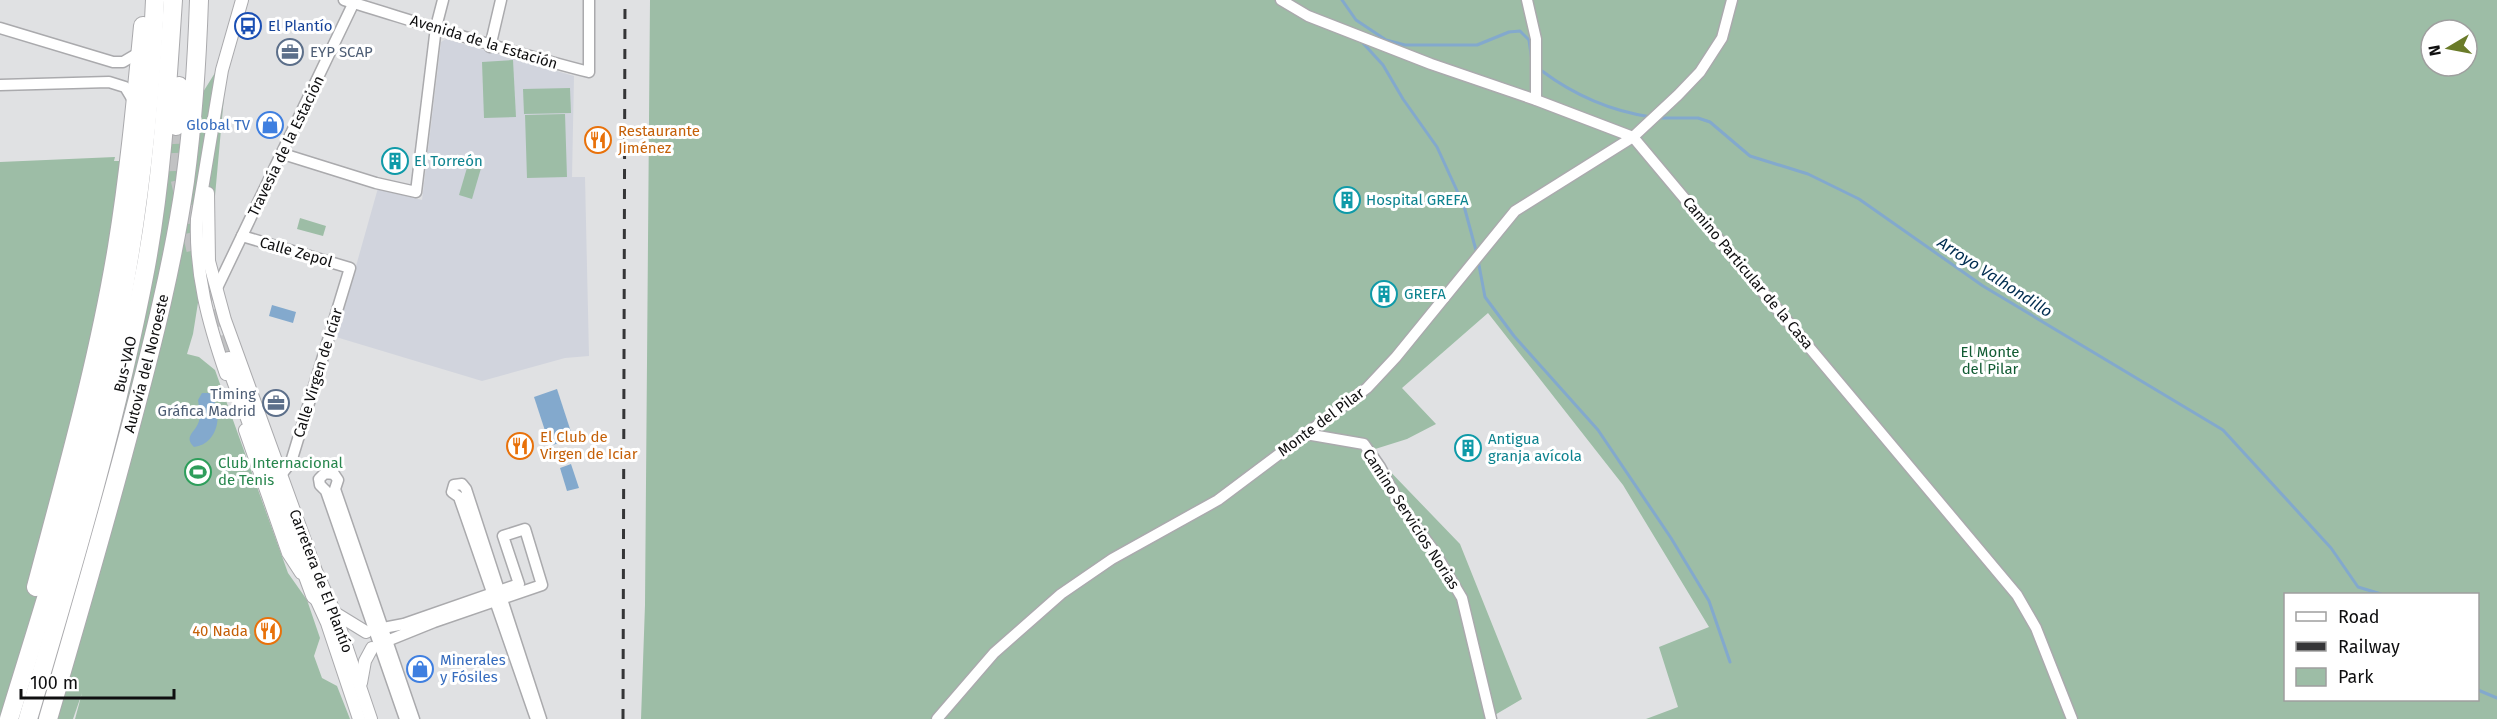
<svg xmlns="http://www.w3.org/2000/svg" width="2497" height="719" font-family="'Fira Sans',sans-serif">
<rect width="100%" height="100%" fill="#e0e1e3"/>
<path fill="#d1d4dd" d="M446 39 574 76 572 177H585L589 356 565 358 482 381 336 337 378 188 422 200 441 42Z"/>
<g fill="#9dbda6" fill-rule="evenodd">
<path d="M650 0H2497V719H1646L1678 707 1659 647 1709 627 1623 485 1488 313 1402 388 1436 424 1407 439 1372 450 1381 462 1460 544 1522 699 1488 719H641L645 605ZM2431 30H2467V66H2431ZM2286 594H2478V700H2286Z"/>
<path d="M228 52 215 196 193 334 187 354 199 357 215 370 288 573 307 600 320 638 314 656 322 678 337 686 350 719H75L82 693 73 719H0V162L115 157 114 161H160Z"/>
<path d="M513 60 516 117 484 118 482 62Z"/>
<path d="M570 88 571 113 524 114 523 89Z"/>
<path d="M565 114 567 177 527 178 525 115Z"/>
<path d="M471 154 484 158 472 199 459 195Z"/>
<path d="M300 218 326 226 323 236 297 229Z"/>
</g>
<g fill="#83a9cd">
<path d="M272 305 296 312 293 323 269 316Z"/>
<path d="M557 389 573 438 550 446 534 397Z"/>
<path d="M202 393H209C224 409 220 444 194 447 183 436 196 432 199 421 201 413 199 408 198 400Z"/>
<path d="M571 464 579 488 567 491 560 468Z"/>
</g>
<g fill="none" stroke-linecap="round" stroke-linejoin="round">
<g stroke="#83a9cd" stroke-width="3">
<path d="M1342 0 1356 20 1386 40 1405 45H1477L1509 32 1520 31 1529 40 1532 61"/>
<path d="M1362 42 1383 65 1403 99 1437 147 1464 206 1477 254"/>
<path d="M1542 71C1574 95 1611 111 1651 117"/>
<path d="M1658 118H1698L1710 122 1750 156 1808 174 1859 199 1983 286 2223 430 2331 548 2358 587 2381 594"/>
<path d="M1478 260 1485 297 1514 336 1598 430 1671 538 1709 601 1730 662"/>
<path d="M2478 690 2497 698"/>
</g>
<g stroke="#c1c2c3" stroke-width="18" stroke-dasharray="18 9" stroke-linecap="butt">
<path d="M176 126 178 172 197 257"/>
<path d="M205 284 229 361"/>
</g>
<defs>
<g id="minor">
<path d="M344 0C426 25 506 51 589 72V0"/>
<path d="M1281 0 1308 16 1431 64 1536 100 1633 137 2017 595 2036 628 2072 719"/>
<path d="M1527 0 1536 39V100"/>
<path d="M0 28 113 62H123L140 52"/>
<path d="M490 47 501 0"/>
<path d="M0 85 109 82 125 87 134 102"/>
<path d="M283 154 376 183 416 192 436 27 443 0"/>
<path d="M242 236 350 268 291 462 281 475"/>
<path d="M217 288 355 0"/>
<path d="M1306 434 1364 444 1380 467 1401 506 1434 551 1462 598 1491 719"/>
<path d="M378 629 404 624 519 584 503 536 525 529 542 585 434 622 382 643"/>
<path d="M405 719 326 491 320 485 319 479 325 473 334 474 338 480 335 489 414 719"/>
<path d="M536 719 459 497 452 492 454 485 462 484 466 489 541 719"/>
<path d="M937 719 994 653 1061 594 1112 559 1218 500 1367 388 1396 357 1515 211 1633 137 1678 95 1700 72 1722 38 1732 0"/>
</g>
<g id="tertiary">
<path d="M208 193 209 261 225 320 316 571 335 613 371 719"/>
<path d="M226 374C208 322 195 274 197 219L222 70 242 0"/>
<path d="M245 430 288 553 301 573"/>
<path d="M312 590 327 623 359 719"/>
<path d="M335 613 366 632"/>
<path d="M361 683 365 661 372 648"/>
</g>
<g id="motorway">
<path d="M176 126 179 86"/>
<path d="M229 361 315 595"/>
<path d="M36 587C66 474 98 362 117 247 129 174 136 99 143 26"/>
<path d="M9 719C46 598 86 476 112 351 136 235 150 119 155 0"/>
<path id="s1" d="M28 719C72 570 117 420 146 266 162 179 167 89 173 0"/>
<path id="s2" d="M48 719C77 620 106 521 132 421 153 342 173 263 185 181 193 121 197 61 199 0"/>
</g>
</defs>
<use href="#minor" stroke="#aaaaad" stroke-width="13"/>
<use href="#tertiary" stroke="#aaaaad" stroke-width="14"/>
<use href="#motorway" stroke="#aaaaad" stroke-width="20"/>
<use href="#minor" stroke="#fff" stroke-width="10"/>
<use href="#tertiary" stroke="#fff" stroke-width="12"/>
<use href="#motorway" stroke="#fff" stroke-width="18"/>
<path stroke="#353537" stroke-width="3" stroke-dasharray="10 10" stroke-linecap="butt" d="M623 719 625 0"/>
</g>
<defs>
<symbol id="bus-ring" viewBox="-11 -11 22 22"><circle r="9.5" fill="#fff" stroke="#1a4fb4" stroke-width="1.5"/><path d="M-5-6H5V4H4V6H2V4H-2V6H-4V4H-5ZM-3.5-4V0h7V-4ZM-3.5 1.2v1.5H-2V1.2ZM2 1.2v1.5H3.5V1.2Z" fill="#1a4fb4"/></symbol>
<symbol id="office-ring" viewBox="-11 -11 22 22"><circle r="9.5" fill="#fff" stroke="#5c6f8a" stroke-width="1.5"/><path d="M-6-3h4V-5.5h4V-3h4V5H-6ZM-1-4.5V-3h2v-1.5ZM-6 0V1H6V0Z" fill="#5c6f8a"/></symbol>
<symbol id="shop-ring" viewBox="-11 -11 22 22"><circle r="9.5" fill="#fff" stroke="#3f7fe0" stroke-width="1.5"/><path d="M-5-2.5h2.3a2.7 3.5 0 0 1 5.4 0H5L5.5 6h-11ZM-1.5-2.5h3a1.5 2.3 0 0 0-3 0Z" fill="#3f7fe0"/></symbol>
<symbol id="restaurant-ring" viewBox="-11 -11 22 22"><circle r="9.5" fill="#fff" stroke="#e8710a" stroke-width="1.5"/><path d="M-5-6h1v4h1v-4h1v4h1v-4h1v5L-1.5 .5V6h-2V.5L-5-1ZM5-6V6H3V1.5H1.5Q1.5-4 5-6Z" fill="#e8710a"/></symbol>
<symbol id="building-ring" viewBox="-11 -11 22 22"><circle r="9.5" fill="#fff" stroke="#0f9aa8" stroke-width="1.5"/><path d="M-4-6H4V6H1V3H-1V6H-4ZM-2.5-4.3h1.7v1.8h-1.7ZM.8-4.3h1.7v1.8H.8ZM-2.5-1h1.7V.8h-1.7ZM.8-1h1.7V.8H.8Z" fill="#0f9aa8"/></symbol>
<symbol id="stadium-ring" viewBox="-11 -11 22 22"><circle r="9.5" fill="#fff" stroke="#2e9e5b" stroke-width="1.5"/><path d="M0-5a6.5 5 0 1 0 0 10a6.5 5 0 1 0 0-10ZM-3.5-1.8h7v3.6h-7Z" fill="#2e9e5b"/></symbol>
</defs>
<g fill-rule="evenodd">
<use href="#bus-ring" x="233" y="11" width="30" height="30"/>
<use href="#office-ring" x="275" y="37" width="30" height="30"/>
<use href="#shop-ring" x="255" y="110" width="30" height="30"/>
<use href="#restaurant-ring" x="583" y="125" width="30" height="30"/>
<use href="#building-ring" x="380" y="146" width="30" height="30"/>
<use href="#building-ring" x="1332" y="185" width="30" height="30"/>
<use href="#building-ring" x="1369" y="279" width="30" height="30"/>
<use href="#office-ring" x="261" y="388" width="30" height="30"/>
<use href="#restaurant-ring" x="505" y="431" width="30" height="30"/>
<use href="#building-ring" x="1453" y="433" width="30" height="30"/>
<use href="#stadium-ring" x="183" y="457" width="30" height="30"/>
<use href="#restaurant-ring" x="253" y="616" width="30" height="30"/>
<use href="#shop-ring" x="405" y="654" width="30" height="30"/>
</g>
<g text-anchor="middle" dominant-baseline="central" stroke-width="6" stroke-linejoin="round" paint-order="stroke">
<g font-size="15" fill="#164399" stroke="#fff" text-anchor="start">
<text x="268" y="26">El Plantío</text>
</g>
<g font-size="15" fill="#0f0f10" stroke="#fff">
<text transform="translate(484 42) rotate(17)">Avenida de la Estación</text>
<text transform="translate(286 146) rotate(-64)">Travesía de la Estación</text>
<text transform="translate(296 252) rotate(16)">Calle Zepol</text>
<text transform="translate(1748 273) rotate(50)">Camino Particular de la Casa</text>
<text stroke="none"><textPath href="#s1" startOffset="368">Bus-VAO</textPath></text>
<text stroke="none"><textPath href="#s2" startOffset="369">Autovía del Noroeste</textPath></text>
<text transform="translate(318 373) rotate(-73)">Calle Virgen de Icíar</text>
<text transform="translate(1321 422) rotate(-37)">Monte del Pilar</text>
<text transform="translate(1411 519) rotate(57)">Camino Servicios Norias</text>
<text transform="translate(321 581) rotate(69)">Carretera de El Plantío</text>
</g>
<g font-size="15" fill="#4e5e75" stroke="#fff" text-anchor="start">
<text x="310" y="52">EYP SCAP</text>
<text x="256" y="394" text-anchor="end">Timing<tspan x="256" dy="17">Gráfica Madrid</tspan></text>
</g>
<g font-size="15" fill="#366cbe" stroke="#fff" text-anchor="end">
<text x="250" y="125">Global TV</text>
<text x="440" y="660" text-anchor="start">Minerales<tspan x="440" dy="17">y Fósiles</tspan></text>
</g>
<g font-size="15" fill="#c56008" stroke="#fff" text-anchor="start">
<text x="618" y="131">Restaurante<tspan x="618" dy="17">Jiménez</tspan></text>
<text x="540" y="437">El Club de<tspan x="540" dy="17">Virgen de Iciar</tspan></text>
<text x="248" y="631" text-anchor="end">40 Nada</text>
</g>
<g font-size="15" fill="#0d838f" stroke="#fff" text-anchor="start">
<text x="414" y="161">El Torreón</text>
<text x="1366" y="200">Hospital GREFA</text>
<text x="1404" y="294">GREFA</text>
<text x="1488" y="439">Antigua<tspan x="1488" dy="17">granja avícola</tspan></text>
</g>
<g font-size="15" fill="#125c34" stroke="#fff">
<text x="1990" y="352">El Monte<tspan x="1990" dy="17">del Pilar</tspan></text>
</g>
<g font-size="15" fill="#27864d" stroke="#fff" text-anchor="start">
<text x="218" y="463">Club Internacional<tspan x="218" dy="17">de Tenis</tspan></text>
</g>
<g font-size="16" font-style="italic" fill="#002d50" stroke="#fff">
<text transform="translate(1995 277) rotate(33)">Arroyo Valhondillo</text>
</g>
</g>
<rect x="2284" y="593" width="195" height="108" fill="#ffffff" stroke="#9f9f9f" stroke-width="1.5"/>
<rect x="2296" y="612" width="30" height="9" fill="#ffffff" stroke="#9f9f9f" stroke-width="1.5"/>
<text x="2338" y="623" font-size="18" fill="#0f0f10">Road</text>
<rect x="2296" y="642" width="30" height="9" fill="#353537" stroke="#9f9f9f" stroke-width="1.5"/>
<text x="2338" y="653" font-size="18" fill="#0f0f10">Railway</text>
<rect x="2296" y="668" width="30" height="18" fill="#9dbda6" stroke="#9f9f9f" stroke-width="1.5"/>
<text x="2338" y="683" font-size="18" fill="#0f0f10">Park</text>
<g transform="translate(2449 48) rotate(260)"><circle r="28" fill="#ffffff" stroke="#9f9f9f" stroke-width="1.5"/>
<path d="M0-4.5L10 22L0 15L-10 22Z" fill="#6a7b29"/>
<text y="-9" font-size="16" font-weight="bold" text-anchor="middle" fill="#0f0f10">N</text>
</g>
<path d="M21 689v9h153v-9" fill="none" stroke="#0f0f10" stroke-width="3"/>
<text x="30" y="689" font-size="18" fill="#0f0f10" stroke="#ffffff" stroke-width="4.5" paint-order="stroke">100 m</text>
</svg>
